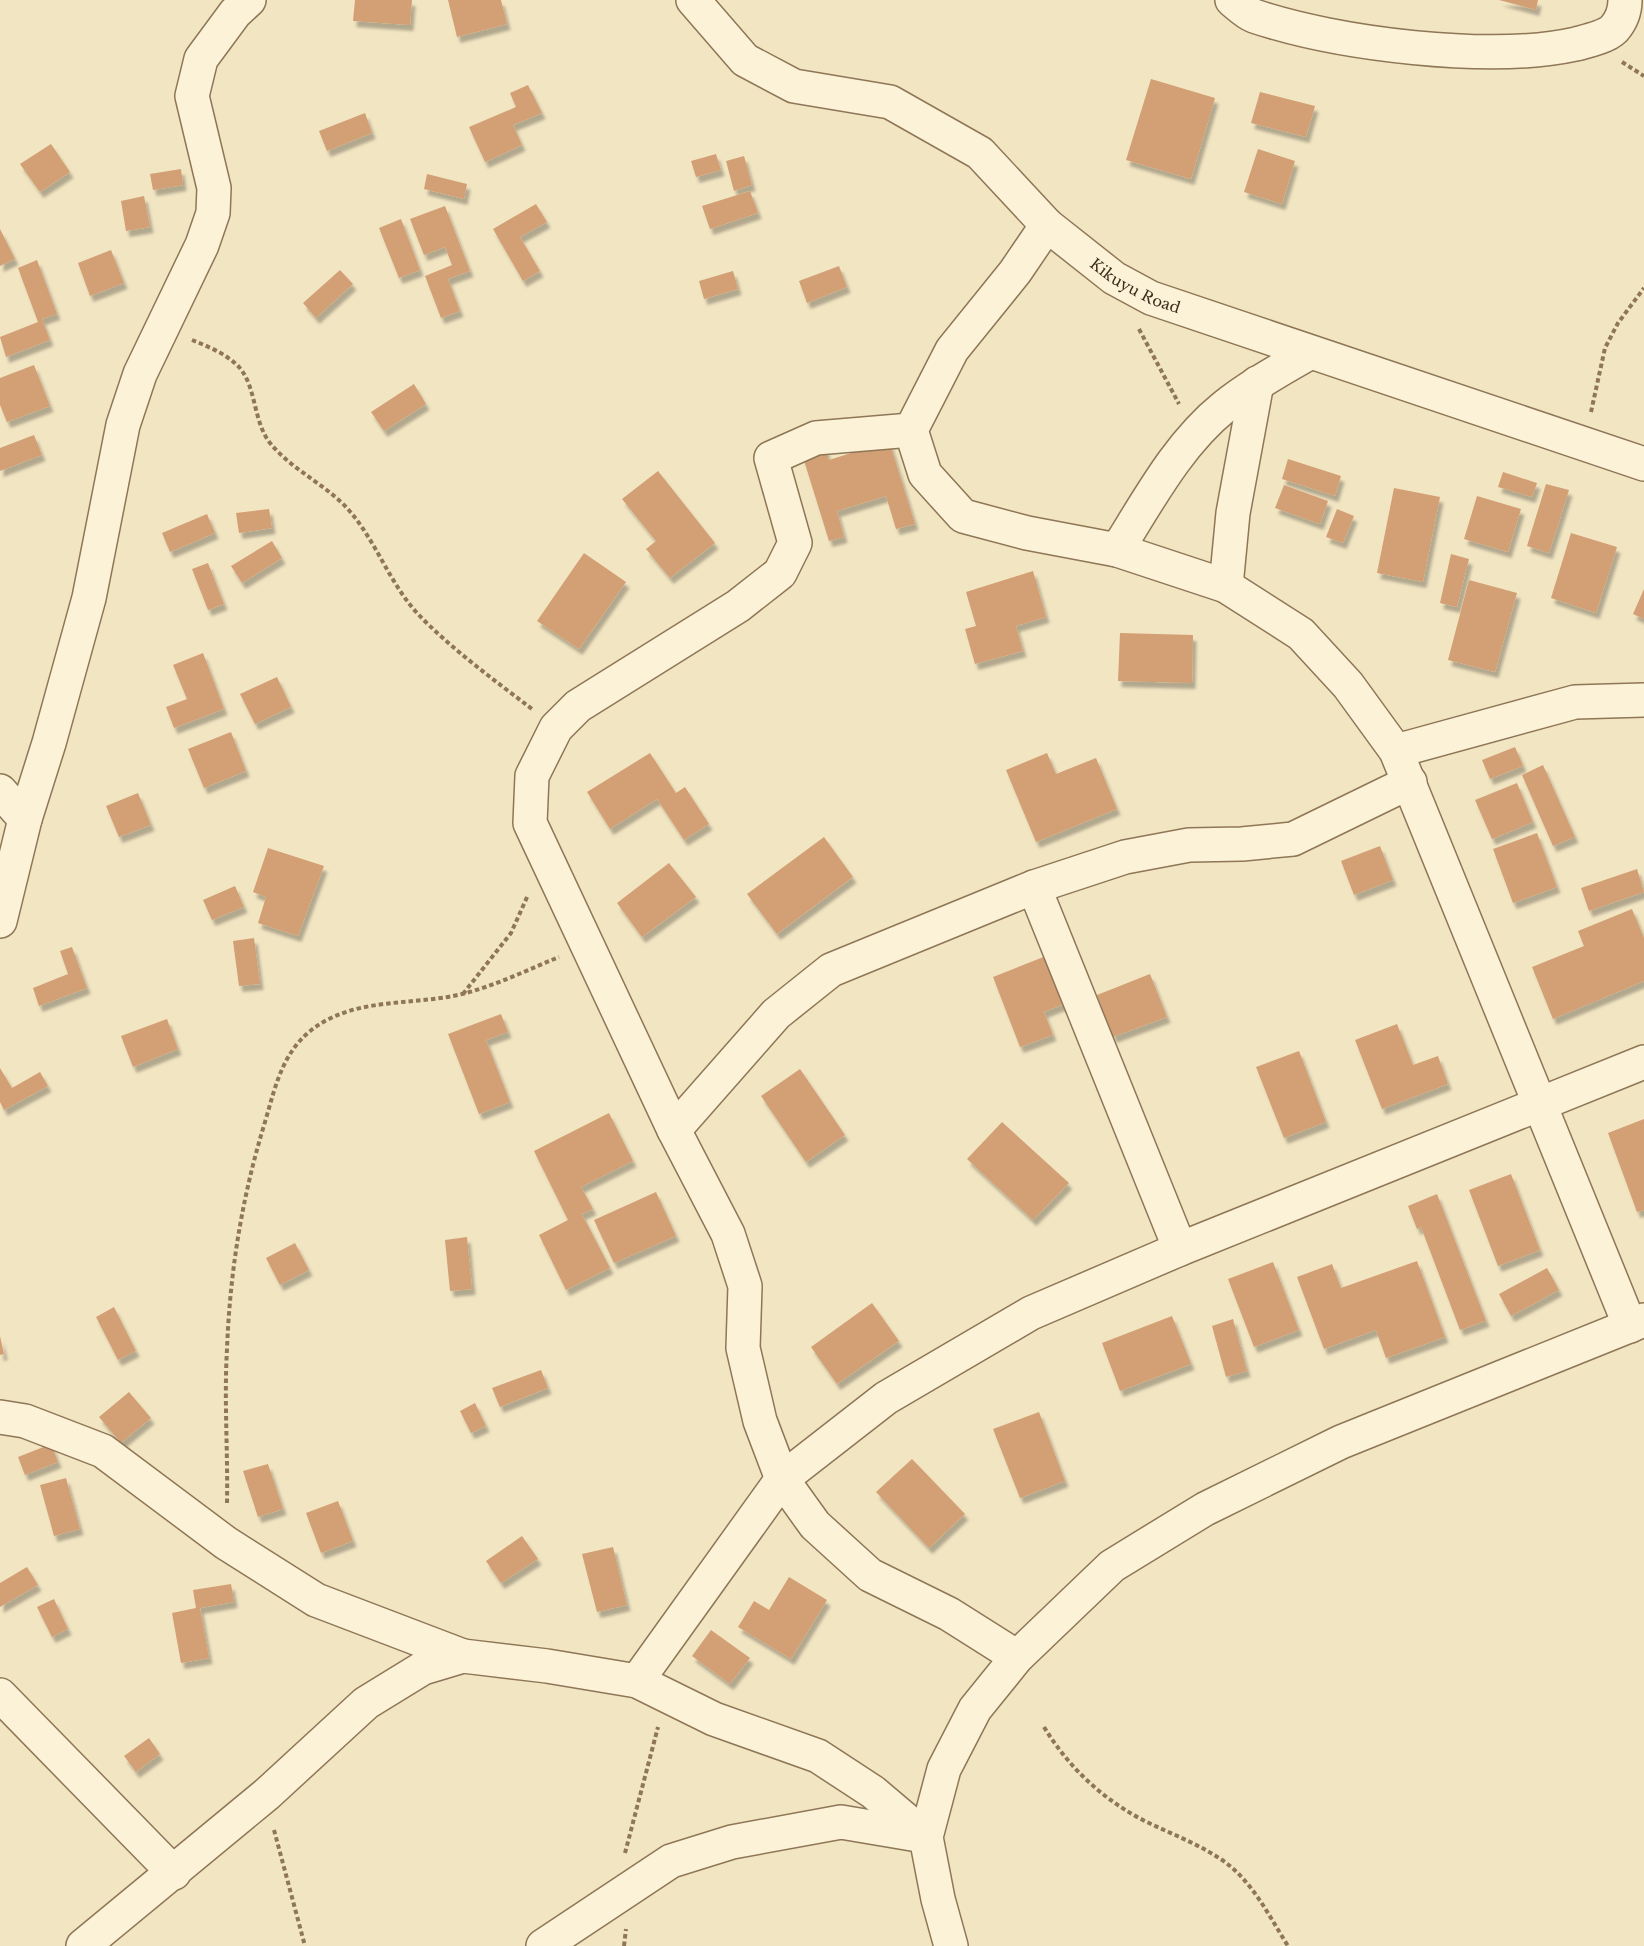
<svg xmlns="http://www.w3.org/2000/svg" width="1644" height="1946" font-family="'Libre Baskerville',serif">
<defs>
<filter id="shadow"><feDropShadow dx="3.5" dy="6" stdDeviation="1.5" flood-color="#0004"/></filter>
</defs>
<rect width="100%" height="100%" fill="#f2e5c2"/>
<g fill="#d39f75" filter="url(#shadow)">
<path d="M355 0H412L410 25 353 21Z"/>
<path d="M448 0H501L507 24 457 37Z"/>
<path d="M1499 0H1538L1536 10Z"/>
<path d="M1151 79 1215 98 1191 179 1126 160Z"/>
<path d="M528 85 542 113 513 125 522 145 485 162 469 127 516 107 510 93Z"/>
<path d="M1260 92 1315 106 1306 137 1251 123Z"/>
<path d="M365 113 372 133 327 151 319 131Z"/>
<path d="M51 144 70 172 40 192 20 164Z"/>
<path d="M1258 149 1295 161 1282 204 1244 192Z"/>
<path d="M716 154 721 170 696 177 691 161Z"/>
<path d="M744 156 752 185 734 191 726 161Z"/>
<path d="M181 169 183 185 153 190 150 174Z"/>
<path d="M427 174 467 184 464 199 424 189Z"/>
<path d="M750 191 758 213 710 229 702 206Z"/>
<path d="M144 196 150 227 126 231 121 201Z"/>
<path d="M536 204 547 222 520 237 540 271 523 281 493 229Z"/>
<path d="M445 206 470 271 448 279 460 311 441 318 425 276 452 265 445 247 424 255 410 219Z"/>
<path d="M401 219 420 270 399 278 379 228Z"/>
<path d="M0 229 15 259 0 266Z"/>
<path d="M111 250 124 283 90 296 78 263Z"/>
<path d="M37 260 57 314 42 319 50 340 6 357 0 337 38 322 18 268Z"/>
<path d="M839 266 847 287 807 303 799 281Z"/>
<path d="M340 270 353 284 316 318 303 303Z"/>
<path d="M733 271 738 289 704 299 699 281Z"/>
<path d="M34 365 50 406 7 422 0 405V378Z"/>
<path d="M414 384 426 404 384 431 371 412Z"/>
<path d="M34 435 42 455 0 471V448Z"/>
<path d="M889 441 915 524 896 529 886 496 837 511 844 537 829 541 802 454 825 447 829 460Z"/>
<path d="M1288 459 1341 476 1335 496 1282 479Z"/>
<path d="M658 471 715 543 670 578 646 549 656 541 622 499Z"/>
<path d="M1503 472 1537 483 1532 497 1498 487Z"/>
<path d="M1546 484 1569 490 1549 553 1527 546Z"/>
<path d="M1284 485 1328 501 1320 524 1275 508Z"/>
<path d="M1394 488 1440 497 1423 582 1377 573Z"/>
<path d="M1477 496 1521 509 1508 552 1464 539Z"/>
<path d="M269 509 272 528 239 533 236 513Z"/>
<path d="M1337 509 1354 516 1343 543 1326 537Z"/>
<path d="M207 514 215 533 170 552 162 533Z"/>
<path d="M1571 533 1617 547 1596 613 1551 598Z"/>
<path d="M272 541 282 558 242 583 231 566Z"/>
<path d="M584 553 626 582 579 649 537 621Z"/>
<path d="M1451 554 1469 559 1457 607 1440 603Z"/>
<path d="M208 563 224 604 208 610 192 569Z"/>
<path d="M1033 571 1046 617 1016 626 1023 651 975 664 965 629 976 626 966 592Z"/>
<path d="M1469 580 1517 593 1495 672 1448 660Z"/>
<path d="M1644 589V619L1633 614Z"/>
<path d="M1120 633 1193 635 1192 683 1118 681Z"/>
<path d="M203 653 224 709 174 728 166 707 187 699 173 665Z"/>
<path d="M277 677 291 707 255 724 240 694Z"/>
<path d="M231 732 246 771 204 788 188 749Z"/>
<path d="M1515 747 1523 766 1490 779 1482 760Z"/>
<path d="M650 753 676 793 685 787 709 824 684 840 657 799 610 829 587 792Z"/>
<path d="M1047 753 1056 774 1096 758 1117 809 1036 842 1006 770Z"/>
<path d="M1543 765 1575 837 1553 846 1522 775Z"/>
<path d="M1517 783 1533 822 1492 839 1475 800Z"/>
<path d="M138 793 151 825 119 837 106 806Z"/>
<path d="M1537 833 1557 887 1513 903 1493 849Z"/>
<path d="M824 837 853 877 777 934 747 894Z"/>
<path d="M1380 846 1393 880 1354 895 1341 861Z"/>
<path d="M268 848 324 866 298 936 258 923 266 897 253 892Z"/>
<path d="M669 863 696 897 642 937 617 903Z"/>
<path d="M1637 869 1644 892 1589 911 1581 888Z"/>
<path d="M235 886 244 907 212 920 203 900Z"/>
<path d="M1632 909 1644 938V981L1553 1019 1532 967 1584 946 1578 931Z"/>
<path d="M254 938 260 984 239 986 233 941Z"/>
<path d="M72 947 87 988 39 1006 33 988 68 974 60 951Z"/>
<path d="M1051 954 1069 1002 1044 1012 1053 1035 1020 1047 993 977Z"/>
<path d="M1150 974 1167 1017 1113 1037 1097 995Z"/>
<path d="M501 1014 508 1032 486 1040 510 1102 479 1114 448 1034Z"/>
<path d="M167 1019 178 1049 133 1067 121 1036Z"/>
<path d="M1397 1024 1413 1065 1438 1056 1448 1084 1382 1109 1355 1040Z"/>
<path d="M1299 1051 1326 1122 1284 1138 1256 1067Z"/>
<path d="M0 1068 12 1088 40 1072 48 1086 4 1110 0 1102Z"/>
<path d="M800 1069 845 1135 806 1162 761 1096Z"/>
<path d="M609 1113 633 1161 581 1187 593 1209 582 1214 610 1268 566 1290 539 1235 568 1220 534 1151Z"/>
<path d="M1644 1119V1210L1637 1212 1608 1133Z"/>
<path d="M1002 1122 1069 1183 1033 1220 967 1159Z"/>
<path d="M1511 1174 1540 1250 1498 1266 1469 1190Z"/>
<path d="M656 1192 676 1236 614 1263 594 1220Z"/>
<path d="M1437 1194 1486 1321 1460 1330 1421 1227 1417 1229 1408 1206Z"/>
<path d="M467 1237 472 1289 450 1291 445 1240Z"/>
<path d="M295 1243 309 1270 280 1285 266 1258Z"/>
<path d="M1417 1261 1445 1337 1386 1358 1376 1330 1324 1349 1297 1277 1332 1264 1341 1288Z"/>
<path d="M1273 1262 1299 1330 1254 1347 1228 1279Z"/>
<path d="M1547 1268 1559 1290 1511 1316 1499 1294Z"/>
<path d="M872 1303 899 1341 837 1384 811 1347Z"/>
<path d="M114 1307 136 1351 118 1360 96 1317Z"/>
<path d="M1172 1316 1191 1364 1120 1391 1102 1343Z"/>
<path d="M1233 1319 1247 1371 1226 1377 1212 1326Z"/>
<path d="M0 1336 4 1354 0 1355Z"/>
<path d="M541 1370 548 1388 500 1407 492 1388Z"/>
<path d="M129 1392 151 1418 121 1443 99 1417Z"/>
<path d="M475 1403 486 1426 471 1433 460 1411Z"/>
<path d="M1039 1412 1065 1481 1020 1498 993 1429Z"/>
<path d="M51 1444 58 1462 25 1475 18 1457Z"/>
<path d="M912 1459 965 1514 929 1548 876 1492Z"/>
<path d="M268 1464 283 1509 258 1517 243 1471Z"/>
<path d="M66 1478 80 1529 54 1536 40 1485Z"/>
<path d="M338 1501 353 1541 321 1553 306 1513Z"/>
<path d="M522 1536 538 1559 501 1583 486 1561Z"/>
<path d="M613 1547 627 1605 597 1612 582 1554Z"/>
<path d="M27 1567 38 1585 0 1607V1583Z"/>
<path d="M789 1577 827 1600 791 1659 738 1627 754 1601 769 1610Z"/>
<path d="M231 1584 234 1602 200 1608 209 1658 181 1663 172 1613 196 1608 193 1590Z"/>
<path d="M54 1599 68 1629 52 1637 37 1607Z"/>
<path d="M711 1630 750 1658 730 1684 692 1656Z"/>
<path d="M149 1738 160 1754 136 1772 124 1756Z"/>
</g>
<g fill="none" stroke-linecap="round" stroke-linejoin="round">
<defs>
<g id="minor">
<path id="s1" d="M693 0 745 60 794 86 890 102 980 153 1047 225 1114 278 1151 298 1644 464"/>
<path d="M1232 0C1238 5 1246 13 1254 16 1337 44 1490 63 1576 44 1587 41 1606 37 1614 29 1622 20 1625 11 1625 0"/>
<path d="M1047 225 1015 272 952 350 911 430 925 474 963 516 1027 533 1117 550 1226 586 1301 634 1348 685 1396 751 1630 1326"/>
<path d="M911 430 816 438 771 458 795 543 780 573 738 606 578 706 556 728 532 776 530 823 674 1130 728 1234 745 1286 743 1348 760 1421 782 1479 815 1525 870 1575 949 1614 1017 1657"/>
<path d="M1117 550C1148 501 1178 444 1224 407 1250 386 1280 370 1309 353"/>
<path d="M1226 586 1233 513 1257 383"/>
<path d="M1396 751 1575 702 1644 700"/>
<path d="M0 791 25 819"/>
<path d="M1034 887 1180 1249"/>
<path d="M0 921 25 819 49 743 89 598 123 425 140 374 202 245 213 213 214 188 192 96 201 59 235 13 249 0"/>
<path d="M674 1130 776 1014 831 970 1034 887 1125 857 1189 845 1242 844 1293 839 1410 782"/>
<path d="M0 1417 25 1421 103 1451 226 1543 316 1600 463 1656"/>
<path d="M637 1681 782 1479 886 1398 1031 1313 1180 1249 1644 1062"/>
<path d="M0 1695 174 1873"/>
<path d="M83 1946 267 1794 366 1703 423 1668 463 1656 547 1666 637 1681 714 1719 818 1756 873 1792 926 1837"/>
<path d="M543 1946 671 1861 732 1842 841 1822 924 1836"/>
<path d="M951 1946 938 1899 926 1837 944 1769 975 1709 1017 1657 1112 1566 1205 1509 1341 1442 1644 1320"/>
</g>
</defs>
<use href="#minor" stroke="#8e7657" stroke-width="36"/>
<g stroke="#8e7657" stroke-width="4" stroke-dasharray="4.5 3" stroke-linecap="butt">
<path d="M1622 62 1644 76"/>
<path d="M1139 329 1179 404"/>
<path d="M192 340C207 346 224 353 236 364 257 383 252 420 270 443 291 469 323 483 346 507 375 538 388 581 417 613 449 647 494 680 532 709"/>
<path d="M1591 412 1605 348 1618 323 1644 288"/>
<path d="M463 994 511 933 528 895"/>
<path d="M227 1503C228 1452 224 1400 227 1349 230 1271 242 1197 265 1122 277 1081 284 1044 325 1021 367 998 417 1005 462 994 495 986 527 970 559 957"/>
<path d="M1044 1727C1068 1766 1099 1796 1139 1818 1168 1833 1198 1843 1225 1862 1254 1884 1269 1916 1288 1946"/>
<path d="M274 1830 305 1946"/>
<path d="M625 1853 658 1727"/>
<path d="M624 1946 626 1929"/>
</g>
<use href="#minor" stroke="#fcf2d7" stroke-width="33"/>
</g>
<g text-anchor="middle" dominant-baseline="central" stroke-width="4.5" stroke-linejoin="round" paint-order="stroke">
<g font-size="15" fill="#3c2d1d" stroke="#f9efd3">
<text stroke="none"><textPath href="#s1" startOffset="542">Kikuyu Road</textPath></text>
</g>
</g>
</svg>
